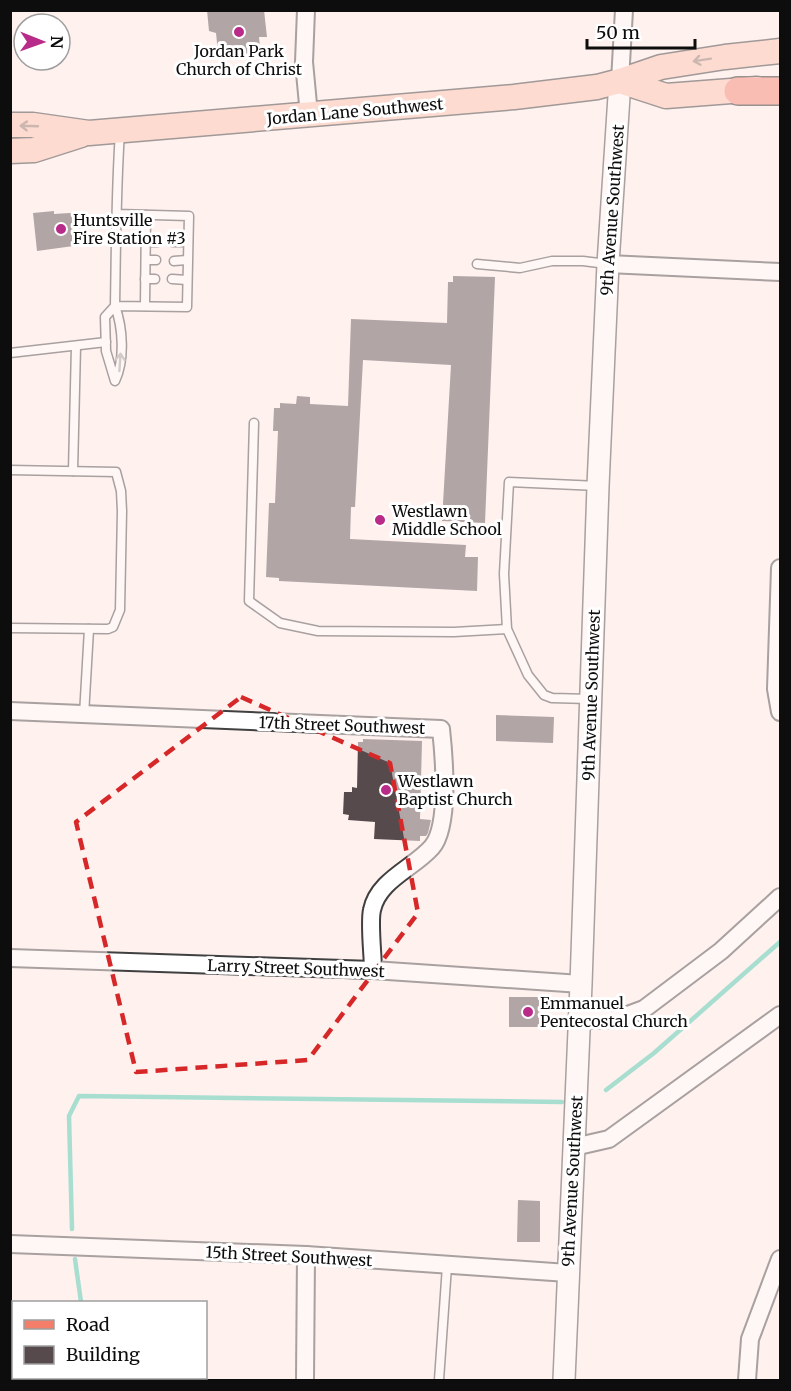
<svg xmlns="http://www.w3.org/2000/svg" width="791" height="1391" font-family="Merriweather,serif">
<rect width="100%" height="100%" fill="#fef1ee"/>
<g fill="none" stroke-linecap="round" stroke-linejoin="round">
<g stroke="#3fc8ab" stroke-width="4.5">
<path d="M606 1090 654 1053 780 942"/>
<path d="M72 1229 69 1116 79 1096 562 1102"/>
<path d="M75 1259 81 1302"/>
<path d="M89 1378 90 1380"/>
</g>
</g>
<g fill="#564a4d">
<path d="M207 10H264L267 37H259L260 48 250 49 251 53 234 55 233 51 218 53 216 33 209 31Z"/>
<path d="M54 211V214L85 212 88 244 37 251 33 213Z"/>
<path d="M453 276 495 277 485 523 442 521 451 365 363 360 355 507H351L350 539 466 545 465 557H478L477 591 279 581V578L266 577 269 503H275L278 431H273L274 408H280V403L296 404 297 396 310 397V404L348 406 351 319 447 323 448 282H453Z"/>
<path d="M496 715 554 717 553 743 496 741Z"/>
<path d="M363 739 422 741 420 819 431 820 428 833 426 836H420V841L374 839 375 822 348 820 349 815 343 814 344 792H352V787L357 788 358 742H363Z"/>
<rect x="509" y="997" width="38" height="30"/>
<path d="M518 1200 540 1201V1242H517Z"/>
</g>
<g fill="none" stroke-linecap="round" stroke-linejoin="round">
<defs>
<g id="service">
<path d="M117 214 189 216 187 307 115 306 105 317 106 351 115 381C125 360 123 328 115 306 116 248 116 190 120 132"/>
<path d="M146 242H157"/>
<path d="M173 242H188"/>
<path d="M146 260H156"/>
<path d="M174 261 187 260"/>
<path d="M477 264 520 268 552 261H583L607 264"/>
<path d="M145 279H155"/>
<path d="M172 279 187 280"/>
<path d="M145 306 146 215"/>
<path d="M10 353 106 342"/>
<path d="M254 423 249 601 280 623 318 631 454 632 507 629"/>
<path d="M10 470 116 472 121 491 122 511 120 610 113 627 108 629 10 628"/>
<path d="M73 471 76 346"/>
<path d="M590 699 552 698 544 695 528 675 507 629 504 574 509 482 598 486"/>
<path d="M84 715 89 629"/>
<path d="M439 1380 447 1266"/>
</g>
<g id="minor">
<path d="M306 10 304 62 309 115"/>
<path d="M620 81 624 10"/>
<path d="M608 264 780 272"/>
<path d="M780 568 776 689 780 712"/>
<path d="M10 711 441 729C444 756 450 826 432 847 414 868 378 880 372 910 369 923 373 955 373 970"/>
<path d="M10 958 373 970 581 984"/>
<path d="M579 1020 617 1019 644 1009 721 951 780 897"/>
<path d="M574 1147 609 1139 780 1015"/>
<path d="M10 1244 306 1255 568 1273"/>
<path d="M305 1380 306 1255"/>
<path d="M747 1380 750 1339 780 1259"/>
</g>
<path id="tertiary" d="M564 1380 581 984 598 486 608 264 620 81"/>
<g id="secondary">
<path d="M620 81 666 96 757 89"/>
<path d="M10 125H33L89 133 514 97 597 87 620 81 661 67 725 57 780 51"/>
<path d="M10 151 34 150 81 135"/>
</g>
<path id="primary" d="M738 91H780"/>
</defs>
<use href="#service" stroke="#404040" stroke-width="11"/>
<use href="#minor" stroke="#404040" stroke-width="20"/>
<use href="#tertiary" stroke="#404040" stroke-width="24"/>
<use href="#secondary" stroke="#2f2f2f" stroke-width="27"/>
<use href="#primary" stroke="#1e1e1e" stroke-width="30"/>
<use href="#service" stroke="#fff" stroke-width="8"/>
<use href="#minor" stroke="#fff" stroke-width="16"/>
<use href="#tertiary" stroke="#fff" stroke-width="21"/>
<use href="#secondary" stroke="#fcc2ac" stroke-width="24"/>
<use href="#primary" stroke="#f37e6a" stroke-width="27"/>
</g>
<defs><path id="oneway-shaft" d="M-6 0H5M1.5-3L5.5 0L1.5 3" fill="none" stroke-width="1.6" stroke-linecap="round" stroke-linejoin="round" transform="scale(1.5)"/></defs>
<g stroke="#907164">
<use href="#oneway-shaft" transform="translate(702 60) rotate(171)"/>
<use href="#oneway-shaft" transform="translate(29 126) rotate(-178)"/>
</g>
<use stroke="#9e9e9e" href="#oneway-shaft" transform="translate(120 362) rotate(-86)"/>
<path d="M0 0H791V1391H0ZM241 697 390 763 418 913 308 1060 136 1072 76 822Z" fill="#fef1ee" fill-opacity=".55" fill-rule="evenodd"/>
<path fill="none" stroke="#d62828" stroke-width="4.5" stroke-dasharray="12 8" stroke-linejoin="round" d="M241 697 390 763 418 913 308 1060 136 1072 76 822Z"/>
<g fill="#b82b88" stroke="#fff" stroke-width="2">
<circle cx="239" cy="32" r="6"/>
<circle cx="61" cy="229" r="6"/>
<circle cx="380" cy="520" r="6"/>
<circle cx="386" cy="790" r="6"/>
<circle cx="528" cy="1012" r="6"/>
</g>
<g text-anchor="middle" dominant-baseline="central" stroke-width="6" stroke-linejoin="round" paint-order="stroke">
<g font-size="16" fill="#0d0d0d" stroke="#fff" text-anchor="start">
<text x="239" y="51" text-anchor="middle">Jordan Park<tspan x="239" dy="18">Church of Christ</tspan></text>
<text x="73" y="220">Huntsville<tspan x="73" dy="18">Fire Station #3</tspan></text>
<text x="392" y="511">Westlawn<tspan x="392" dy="18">Middle School</tspan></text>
<text x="398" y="781">Westlawn<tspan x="398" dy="18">Baptist Church</tspan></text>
<text x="540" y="1003">Emmanuel<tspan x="540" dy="18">Pentecostal Church</tspan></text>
</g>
<g font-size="16" fill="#0d0d0d" stroke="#fff">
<text transform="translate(355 111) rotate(-5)">Jordan Lane Southwest</text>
<text transform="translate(612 210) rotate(-86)">9th Avenue Southwest</text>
<text transform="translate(591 695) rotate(-88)">9th Avenue Southwest</text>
<text transform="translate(342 725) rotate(2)">17th Street Southwest</text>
<text transform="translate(296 968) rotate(2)">Larry Street Southwest</text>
<text transform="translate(572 1181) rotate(-87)">9th Avenue Southwest</text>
<text transform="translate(289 1256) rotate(3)">15th Street Southwest</text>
</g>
</g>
<rect width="791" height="1391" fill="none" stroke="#0d0d0d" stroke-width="24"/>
<rect x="12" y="1301" width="195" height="78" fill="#ffffff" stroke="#9e9e9e" stroke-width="1.5"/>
<rect x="24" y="1320" width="30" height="9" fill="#f37e6a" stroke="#9e9e9e" stroke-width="1.5"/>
<text x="66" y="1331" font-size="18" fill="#0d0d0d">Road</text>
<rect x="24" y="1346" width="30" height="18" fill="#564a4d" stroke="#9e9e9e" stroke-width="1.5"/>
<text x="66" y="1361" font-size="18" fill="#0d0d0d">Building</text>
<g transform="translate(42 42) rotate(91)"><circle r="28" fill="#ffffff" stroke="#9e9e9e" stroke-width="1.5"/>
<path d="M0-4.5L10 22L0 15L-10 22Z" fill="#b82b88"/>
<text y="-9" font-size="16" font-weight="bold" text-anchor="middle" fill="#0d0d0d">N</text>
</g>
<path d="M587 39v9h108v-9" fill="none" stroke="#0d0d0d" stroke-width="3"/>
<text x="596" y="39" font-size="18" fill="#0d0d0d" stroke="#ffffff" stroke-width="4.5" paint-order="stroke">50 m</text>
</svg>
